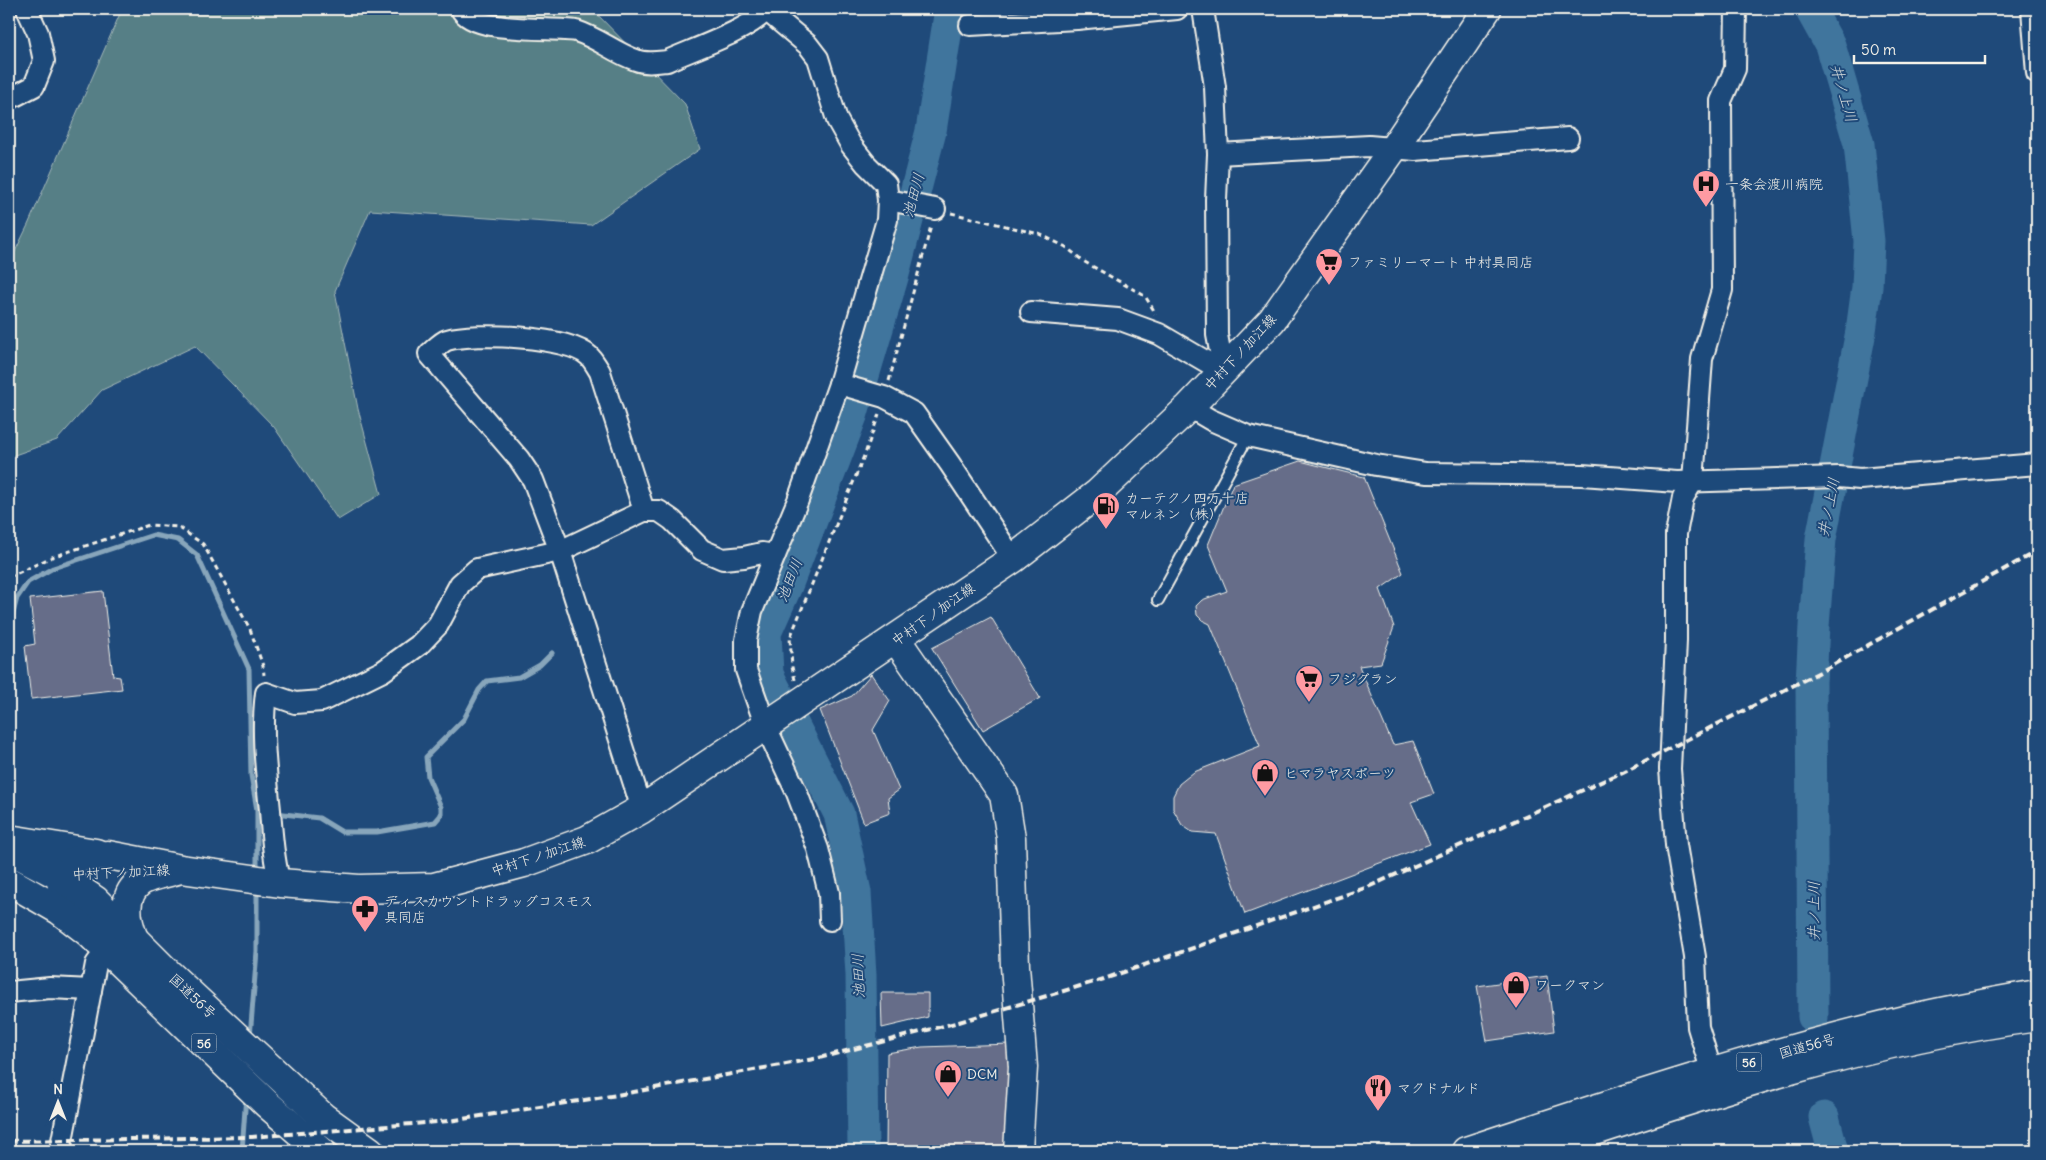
<svg xmlns="http://www.w3.org/2000/svg" width="2046" height="1160" font-family="Delius,'Klee One',sans-serif">
<rect width="100%" height="100%" fill="#1f4a7a"/>
<filter id="ink" filterUnits="userSpaceOnUse"><feTurbulence type="fractalNoise" baseFrequency=".02" numOctaves="2"/><feDisplacementMap in="SourceGraphic" scale="10" xChannelSelector="R" yChannelSelector="G"/><feConvolveMatrix kernelMatrix="1 2 1 2 8 2 1 2 1" color-interpolation-filters="sRGB"/></filter>
<g filter="url(#ink)">
<path fill="#567f86" stroke="#a5b8b7" d="M122 9H592L685 104 700 149 591 225 370 210 335 291 358 409 381 494 338 520 274 427 195 346 102 390 57 440 9 457V264L28 225Z"/>
<g fill="none" stroke-linecap="round" stroke-linejoin="round">
<g stroke="#88a6bb" stroke-width="5">
<path d="M9 629 17 598 28 582 53 568 153 535 178 540 197 555 249 669 251 775 257 810V872"/>
<path d="M275 813 319 818 342 832H377L435 822 441 815V807L428 777 426 757 464 719 479 690 487 681 519 677 540 665 552 653"/>
<path d="M250 1037 257 951V888"/>
<path d="M242 1151 246 1095"/>
</g>
<g stroke="#40749d" stroke-width="31">
<path d="M1810 9 1830 45 1859 144 1869 241 1867 287 1861 331 1821 539 1814 626 1811 682 1813 1017"/>
<path d="M1824 1117 1833 1151"/>
<path d="M863 1151 861 975 856 892 839 814 768 674 766 633 787 586 852 416 894 274 931 131 950 9"/>
</g>
</g>
<g fill="#666d89" stroke="#f4f1e8">
<path d="M1300 461 1364 477 1403 573 1380 589 1394 627 1381 663 1359 666 1393 745 1413 741 1434 794 1411 802 1430 844 1245 914 1216 834 1192 832 1182 825 1173 809V796L1179 784 1194 772 1260 746 1210 624 1202 620 1197 615 1196 606 1202 600 1227 591 1208 545 1233 484Z"/>
<path d="M103 591 113 676 120 677 122 689 31 699 25 646 35 644 30 599Z"/>
<path d="M991 617 1040 698 983 730 932 648Z"/>
<path d="M871 674 890 701 873 730 899 790 888 798 890 813 864 823 820 710 852 696Z"/>
<path d="M1547 976 1554 1031 1487 1041 1477 986Z"/>
<path d="M881 993H928V1017L882 1028Z"/>
<path d="M1010 1044 1011 1143 1008 1151H886L887 1053 922 1047Z"/>
<rect x="9" y="1147" width="19" height="4"/>
</g>
<g fill="none" stroke-linecap="round" stroke-linejoin="round">
<defs>
<path id="lane" d="M1158 600 1248 436"/>
<g id="street">
<path d="M461 9C473 34 551 27 576 31 598 38 615 53 636 60 646 64 657 62 667 61 693 49 751 30 767 9"/>
<path d="M765 9 808 45 818 58 837 120 851 145 866 164 886 184 888 200 887 220 839 384 798 500 752 611 746 640V670L766 727 797 793 818 849 829 893 830 920"/>
<path d="M1203 9 1215 87 1218 154 1216 200 1217 335 1224 372"/>
<path d="M2032 9 2037 73"/>
<path d="M970 25 1077 19 1177 9"/>
<path d="M9 99 34 86 44 61 38 33 27 9"/>
<path d="M1218 154 1369 146 1415 150 1568 138"/>
<path d="M888 200 935 209"/>
<path d="M1031 312 1118 319 1159 334 1224 372"/>
<path d="M839 384 884 397 914 413 950 464 1013 559"/>
<path d="M1189 407 1211 420 1248 436 1376 465 1426 473 1582 475 1677 482 1839 477 1860 479 2037 464"/>
<path d="M642 809 560 551 533 480 519 459 429 354C435 349 441 342 447 340 475 332 568 336 589 356 593 360 597 367 600 372L644 511"/>
<path d="M280 883C273 859 272 834 270 810 266 771 261 732 266 693L295 703 322 701 383 671 419 645 438 625 460 584 477 569 560 551 644 511H659L672 520 702 550 723 559 744 557 762 553 775 555"/>
<path d="M9 992 50 988 91 990"/>
<path d="M1712 1073 1698 1027 1695 957 1676 845 1670 769 1676 641V534L1683 498 1693 481 1702 359 1722 290 1721 101 1735 69 1736 9"/>
<path d="M60 1151 96 964 107 949"/>
</g>
<g id="secondary">
<path d="M896 639 1004 795 1011 838 1015 966 1023 1067 1018 1151"/>
<path d="M9 839 96 853"/>
<path d="M88 931 63 891 60 876 69 864 83 857 108 855 181 869 280 883 359 889 434 887 524 863 587 840 642 809 1013 559 1098 493 1189 407 1272 320 1393 149 1487 9"/>
<path d="M134 939C127 921 121 896 140 882 148 876 168 873 177 870"/>
</g>
<g id="highway">
<path d="M9 852 20 855 60 876 95 900 167 972 323 1117 370 1151"/>
<path d="M9 881 59 910 89 933 267 1104 321 1151"/>
<path d="M1466 1151C1609 1104 1754 1056 1900 1021 1945 1010 1991 1002 2037 994"/>
<path d="M1535 1151C1700 1096 1865 1040 2037 1017"/>
</g>
</defs>
<use href="#lane" stroke="#f4f1e8" stroke-width="14"/>
<use href="#street" stroke="#f4f1e8" stroke-width="24"/>
<use href="#secondary" stroke="#f4f1e8" stroke-width="31"/>
<use href="#highway" stroke="#f4f1e8" stroke-width="31"/>
<g stroke="#f4f1e8" stroke-width="3" stroke-dasharray="5 4" stroke-linecap="butt">
<path d="M951 213 1039 234 1066 247 1083 261 1145 296 1153 309 1155 314"/>
<path d="M889 381 931 226"/>
<path d="M9 577 52 557 149 525 178 527 203 544 250 629 263 666 264 675"/>
<path d="M795 680 792 667 790 638 866 451 879 414"/>
</g>
<use href="#lane" stroke="#1f4a7a" stroke-width="10"/>
<use href="#street" stroke="#1f4a7a" stroke-width="20"/>
<use href="#secondary" stroke="#1f4a7a" stroke-width="28"/>
<use href="#highway" stroke="#1f4a7a" stroke-width="28"/>
<path stroke="#f4f1e8" stroke-width="4" stroke-dasharray="8 4" stroke-linecap="butt" d="M9 1141 252 1137 449 1121 617 1095 819 1058 959 1022 1104 979 1368 887 1623 772 1820 672 2037 551"/>
</g>
</g>
<defs>
<symbol id="hospital-pin" viewBox="-11 -11 22 30"><path d="M0 17L-7.5 6A9.5 9.5 0 1 1 7.5 6Z" fill="#ff9aa2" stroke="#1f4a7a"/><path d="M-5-5h3v3.5h4V-5h3V5h-3V1.5h-4V5h-3Z" fill="#111"/></symbol>
<symbol id="supermarket-pin" viewBox="-11 -11 22 30"><path d="M0 17L-7.5 6A9.5 9.5 0 1 1 7.5 6Z" fill="#ff9aa2" stroke="#1f4a7a"/><path d="M-6-5.5h2.5l.6 2H6L4.5 2H-2.5L-4.4-4H-6ZM-1.5 3.2a1.3 1.3 0 1 0 .1 0ZM3 3.2a1.3 1.3 0 1 0 .1 0Z" fill="#111"/></symbol>
<symbol id="fuel-pin" viewBox="-11 -11 22 30"><path d="M0 17L-7.5 6A9.5 9.5 0 1 1 7.5 6Z" fill="#ff9aa2" stroke="#1f4a7a"/><path d="M-5.5-6h7V0h2V4h1.3V-2.5L3-4.5l.8-.8L6-3V5H2.5V1h-1V6h-7ZM-4.2-4.7v3.2H.2V-4.7Z" fill="#111"/></symbol>
<symbol id="shop-pin" viewBox="-11 -11 22 30"><path d="M0 17L-7.5 6A9.5 9.5 0 1 1 7.5 6Z" fill="#ff9aa2" stroke="#1f4a7a"/><path d="M-5-2.5h2.3a2.7 3.5 0 0 1 5.4 0H5L5.5 6h-11ZM-1.5-2.5h3a1.5 2.3 0 0 0-3 0Z" fill="#111"/></symbol>
<symbol id="pharmacy-pin" viewBox="-11 -11 22 30"><path d="M0 17L-7.5 6A9.5 9.5 0 1 1 7.5 6Z" fill="#ff9aa2" stroke="#1f4a7a"/><path d="M-2-6h4v4h4v4h-4v4h-4v-4h-4v-4h4Z" fill="#111"/></symbol>
<symbol id="restaurant-pin" viewBox="-11 -11 22 30"><path d="M0 17L-7.5 6A9.5 9.5 0 1 1 7.5 6Z" fill="#ff9aa2" stroke="#1f4a7a"/><path d="M-5-6h1v4h1v-4h1v4h1v-4h1v5L-1.5 .5V6h-2V.5L-5-1ZM5-6V6H3V1.5H1.5Q1.5-4 5-6Z" fill="#111"/></symbol>
</defs>
<g fill-rule="evenodd">
<use href="#hospital-pin" x="1690" y="168" width="32" height="43"/>
<use href="#supermarket-pin" x="1313" y="246" width="32" height="43"/>
<use href="#fuel-pin" x="1090" y="490" width="32" height="43"/>
<use href="#supermarket-pin" x="1293" y="663" width="32" height="43"/>
<use href="#shop-pin" x="1249" y="757" width="32" height="43"/>
<use href="#pharmacy-pin" x="349" y="893" width="32" height="43"/>
<use href="#shop-pin" x="1500" y="969" width="32" height="43"/>
<use href="#shop-pin" x="932" y="1058" width="32" height="43"/>
<use href="#restaurant-pin" x="1362" y="1072" width="32" height="43"/>
</g>
<g text-anchor="middle" dominant-baseline="central" stroke-width="4" stroke-linejoin="round" paint-order="stroke">
<g fill="#1f4a7a" stroke="#b4bfc7" stroke-width="1">
<rect x="191.5" y="1033.5" width="25" height="19" rx="4"/>
<rect x="1736.5" y="1052.5" width="25" height="19" rx="4"/>
</g>
<g font-size="12" font-weight="bold" fill="#f4f1e8">
<text x="204" y="1043">56</text>
<text x="1749" y="1062">56</text>
</g>
<g font-size="14" fill="#f4f1e8" stroke="#1f4a7a" text-anchor="start">
<text x="1725" y="184">一条会渡川病院</text>
<text x="1348" y="262">ファミリーマート 中村具同店</text>
<text x="1125" y="498">カーテクノ四万十店<tspan x="1125" dy="16">マルネン（株）</tspan></text>
<text x="1328" y="679">フジグラン</text>
<text x="1284" y="773">ヒマラヤスポーツ</text>
<text x="384" y="901">ディスカウントドラッグコスモス<tspan x="384" dy="16">具同店</tspan></text>
<text x="1535" y="985">ワークマン</text>
<text x="967" y="1074">DCM</text>
<text x="1397" y="1088">マクドナルド</text>
</g>
<g font-size="14" fill="#f4f1e8" stroke="#1f4a7a">
<text transform="translate(1240 352) rotate(-47)">中村下ノ加江線</text>
<text transform="translate(933 614) rotate(-35)">中村下ノ加江線</text>
<text transform="translate(538 856) rotate(-18)">中村下ノ加江線</text>
<text transform="translate(121 872) rotate(-3)">中村下ノ加江線</text>
<text transform="translate(193 996) rotate(43)">国道56号</text>
<text transform="translate(1807 1046) rotate(-16)">国道56号</text>
</g>
<g font-size="15" font-style="italic" fill="#d9dedd" stroke="#1f4a7a">
<text transform="translate(1844 93) rotate(74)">井ノ上川</text>
<text transform="translate(913 195) rotate(-74)">池田川</text>
<text transform="translate(1828 507) rotate(-79)">井ノ上川</text>
<text transform="translate(789 580) rotate(-68)">池田川</text>
<text transform="translate(1813 911) rotate(-90)">井ノ上川</text>
<text transform="translate(858 976) rotate(-92)">池田川</text>
</g>
</g>
<rect width="2046" height="1160" fill="none" stroke="#1f4a7a" stroke-width="30"/>
<rect x="15" y="15" width="2016" height="1130" fill="none" stroke="#f4f1e8" stroke-width="2" filter="url(#ink)"/>
<g transform="translate(58 1102)" stroke="#1f4a7a" stroke-width="4" paint-order="stroke">
<path d="M0-4L9 19L0 12L-9 19Z" fill="#f4f1e8"/>
<text y="-8" font-size="14" font-weight="bold" text-anchor="middle" fill="#f4f1e8">N</text>
</g>
<path d="M1854 55v8h131v-8" fill="none" stroke="#f4f1e8" stroke-width="2.5"/>
<text x="1861" y="55" font-size="15" fill="#f4f1e8" stroke="#1f4a7a" stroke-width="4" paint-order="stroke">50 m</text>
</svg>
